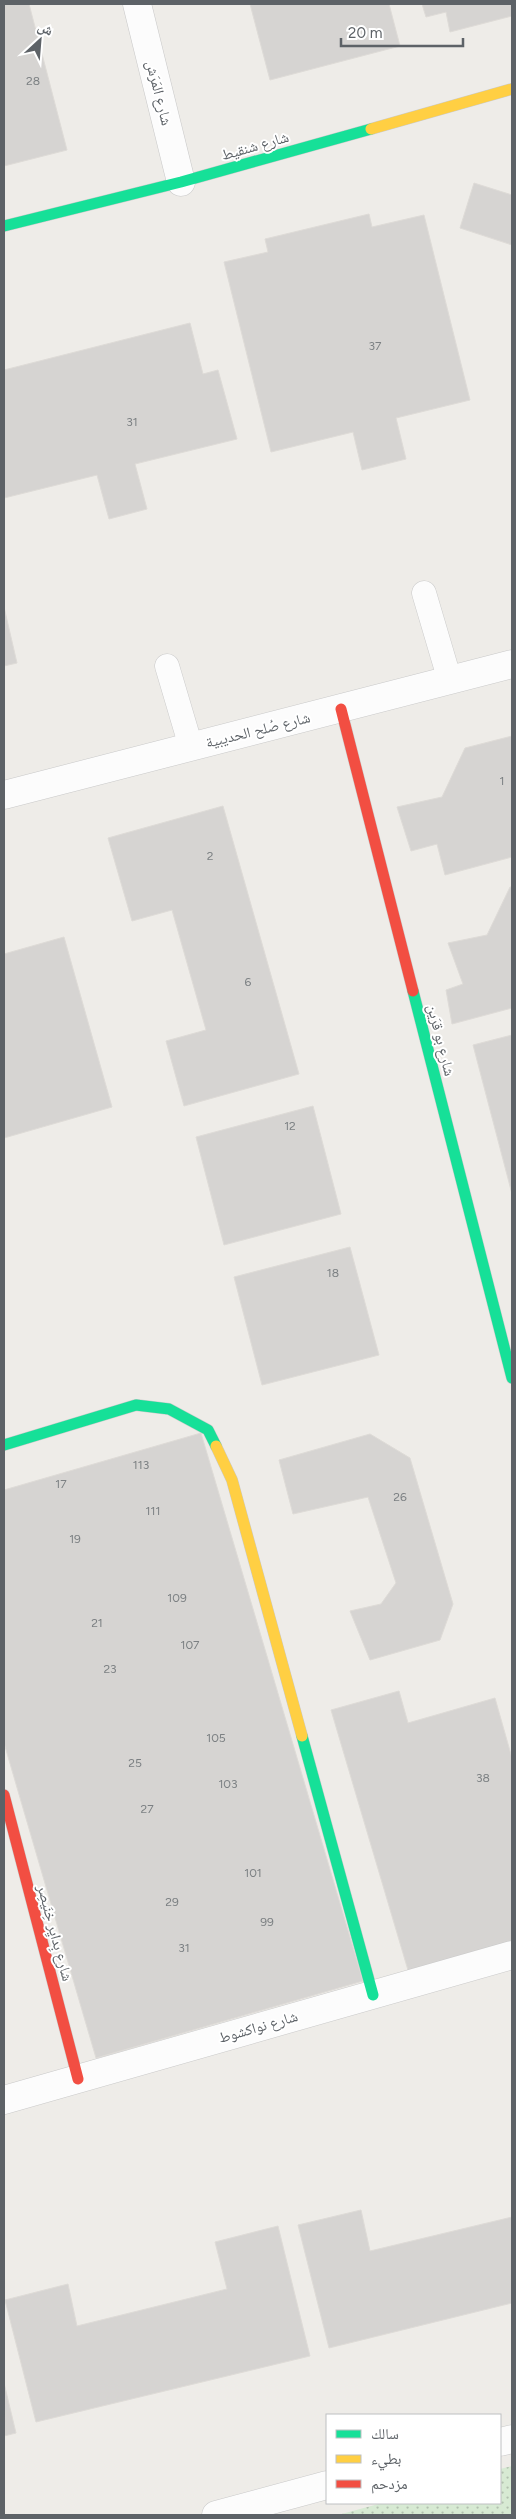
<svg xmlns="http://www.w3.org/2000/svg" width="516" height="2519" font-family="Figtree,'Noto Naskh Arabic',sans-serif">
<defs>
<pattern id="grass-dots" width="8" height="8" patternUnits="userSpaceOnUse" patternTransform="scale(1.25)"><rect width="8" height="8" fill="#d7ead3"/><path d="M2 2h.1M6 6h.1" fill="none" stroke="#b2c1af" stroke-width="1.8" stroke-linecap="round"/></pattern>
</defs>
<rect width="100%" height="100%" fill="#eeece8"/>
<path fill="url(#grass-dots)" d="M512 2466V2515H338L382 2503H500V2469Z"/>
<g fill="#d6d4d2" stroke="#dedbd7">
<path d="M4 4H29L67 150 4 166Z"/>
<path d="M250 4H389L400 46 270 80Z"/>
<path d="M422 4H512V16L450 32 446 12 426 17Z"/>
<path d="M474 183 512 195V245L460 228Z"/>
<path d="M369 214 372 227 424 215 470 400 396 418 406 459 362 470 353 432 271 452 224 262 268 252 265 239Z"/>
<path d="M190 323 203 374 218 370 237 439 135 464 147 509 109 519 97 475 4 498V370Z"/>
<path d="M4 607 17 663 4 666Z"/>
<path d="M512 736V857L445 875 437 844 411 851 397 807 442 797 465 748Z"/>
<path d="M223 806 299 1074 184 1106 166 1041 206 1030 172 910 132 921 108 838Z"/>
<path d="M510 887H512V1008L452 1024 446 990 463 984 448 943 487 935Z"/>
<path d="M64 937 112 1107 4 1138V954Z"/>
<path d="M512 1035V1194L473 1045Z"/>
<path d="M313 1106 341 1214 224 1245 196 1137Z"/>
<path d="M350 1247 379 1355 262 1385 234 1277Z"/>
<path d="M201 1433 363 1981 96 2058 4 1743V1490Z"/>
<path d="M370 1434 410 1458 453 1604 440 1640 370 1660 350 1611 381 1604 396 1583 368 1497 293 1514 279 1460Z"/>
<path d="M399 1691 408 1723 495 1698 512 1758V1947L410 1977 331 1710Z"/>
<path d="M361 2210 370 2251 512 2217V2303L329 2348 298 2225Z"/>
<path d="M278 2226 310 2356 36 2422 5 2300 68 2284 77 2326 227 2289 215 2242Z"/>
<path d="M4 2383 16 2433 4 2436Z"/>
</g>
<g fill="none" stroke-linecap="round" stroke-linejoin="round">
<defs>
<g id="lane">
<path d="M424 593 450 681"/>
<path d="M167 666 191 747"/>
</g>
<g id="street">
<path d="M137 4 181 182"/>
<path d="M4 795 512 664"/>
<path d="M4 2100 512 1955"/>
<path d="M500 2442 512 2439"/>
<path d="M216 2515 327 2485"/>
</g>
<g id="fast">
<path d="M4 226 181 182 371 129"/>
<path d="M413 991 512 1378"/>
<path d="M4 1445 136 1405 169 1409 208 1430 216 1446"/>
<path d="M302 1736 373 1995"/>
</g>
<g id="slow">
<path d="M371 129 512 89"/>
<path d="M216 1446 232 1480 302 1736"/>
</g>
<g id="jam">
<path d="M341 709 413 991"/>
<path d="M4 1795 78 2079"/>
</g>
</defs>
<use href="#lane" stroke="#c9c9c9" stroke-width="25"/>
<use href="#street" stroke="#c9c9c9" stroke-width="29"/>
<use href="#fast" stroke="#cacaca" stroke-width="12"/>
<use href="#slow" stroke="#cacaca" stroke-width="12"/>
<use href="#jam" stroke="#cacaca" stroke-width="12"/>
<use href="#lane" stroke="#fcfcfc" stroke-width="24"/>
<use href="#street" stroke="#fcfcfc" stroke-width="28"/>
<use href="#fast" stroke="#16e098" stroke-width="11"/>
<use href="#slow" stroke="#ffcf43" stroke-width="11"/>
<use href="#jam" stroke="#f24e42" stroke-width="11"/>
</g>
<g text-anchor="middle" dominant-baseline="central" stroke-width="4" stroke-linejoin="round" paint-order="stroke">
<g font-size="12" fill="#7c8083">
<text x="33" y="81">28</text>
<text x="375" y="346">37</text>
<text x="132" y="422">31</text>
<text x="502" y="781">1</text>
<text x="210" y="856">2</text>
<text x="248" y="982">6</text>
<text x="290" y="1126">12</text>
<text x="333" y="1273">18</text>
<text x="141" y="1465">113</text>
<text x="61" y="1484">17</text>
<text x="400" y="1497">26</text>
<text x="153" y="1511">111</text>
<text x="75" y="1539">19</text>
<text x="177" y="1598">109</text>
<text x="97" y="1623">21</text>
<text x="190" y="1645">107</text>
<text x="110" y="1669">23</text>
<text x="216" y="1738">105</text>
<text x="135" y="1763">25</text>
<text x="483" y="1778">38</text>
<text x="228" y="1784">103</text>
<text x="147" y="1809">27</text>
<text x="253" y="1873">101</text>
<text x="172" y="1902">29</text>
<text x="267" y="1922">99</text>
<text x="184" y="1948">31</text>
</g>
<g font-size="15" fill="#5d6267" stroke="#fff">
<text transform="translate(159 93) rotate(76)">شارع المَرَش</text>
<text transform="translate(255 146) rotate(-16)">شارع شنقيط</text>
<text transform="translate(258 730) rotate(-14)">شارع صُلح الحديبية</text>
<text transform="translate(441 1040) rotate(76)">شارع بو قرَين</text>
<text transform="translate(55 1933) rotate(75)">شارع بِدايِر خِنَيصِر</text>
<text transform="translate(258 2027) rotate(-16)">شارع نواكشوط</text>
</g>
</g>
<rect width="516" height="2519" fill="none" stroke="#5d6267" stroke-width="10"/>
<rect x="326" y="2414" width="175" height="90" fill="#ffffff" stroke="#bec0c2"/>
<rect x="336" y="2430" width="25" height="8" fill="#16e098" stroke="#bec0c2"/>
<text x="371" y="2439" font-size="15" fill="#5d6267">سالك</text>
<rect x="336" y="2455" width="25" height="8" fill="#ffcf43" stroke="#bec0c2"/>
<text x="371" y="2464" font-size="15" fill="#5d6267">بطيء</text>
<rect x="336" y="2480" width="25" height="8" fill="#f24e42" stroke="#bec0c2"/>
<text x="371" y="2489" font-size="15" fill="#5d6267">مزدحم</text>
<g transform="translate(40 40) rotate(26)" stroke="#ffffff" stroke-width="4" paint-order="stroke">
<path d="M0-4L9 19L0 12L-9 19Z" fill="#5d6267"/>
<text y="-8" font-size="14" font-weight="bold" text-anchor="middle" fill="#5d6267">ش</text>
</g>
<path d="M341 38v8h122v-8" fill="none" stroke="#5d6267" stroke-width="2.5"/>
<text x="348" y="38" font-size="15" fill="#5d6267" stroke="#ffffff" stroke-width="4" paint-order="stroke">20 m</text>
</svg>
